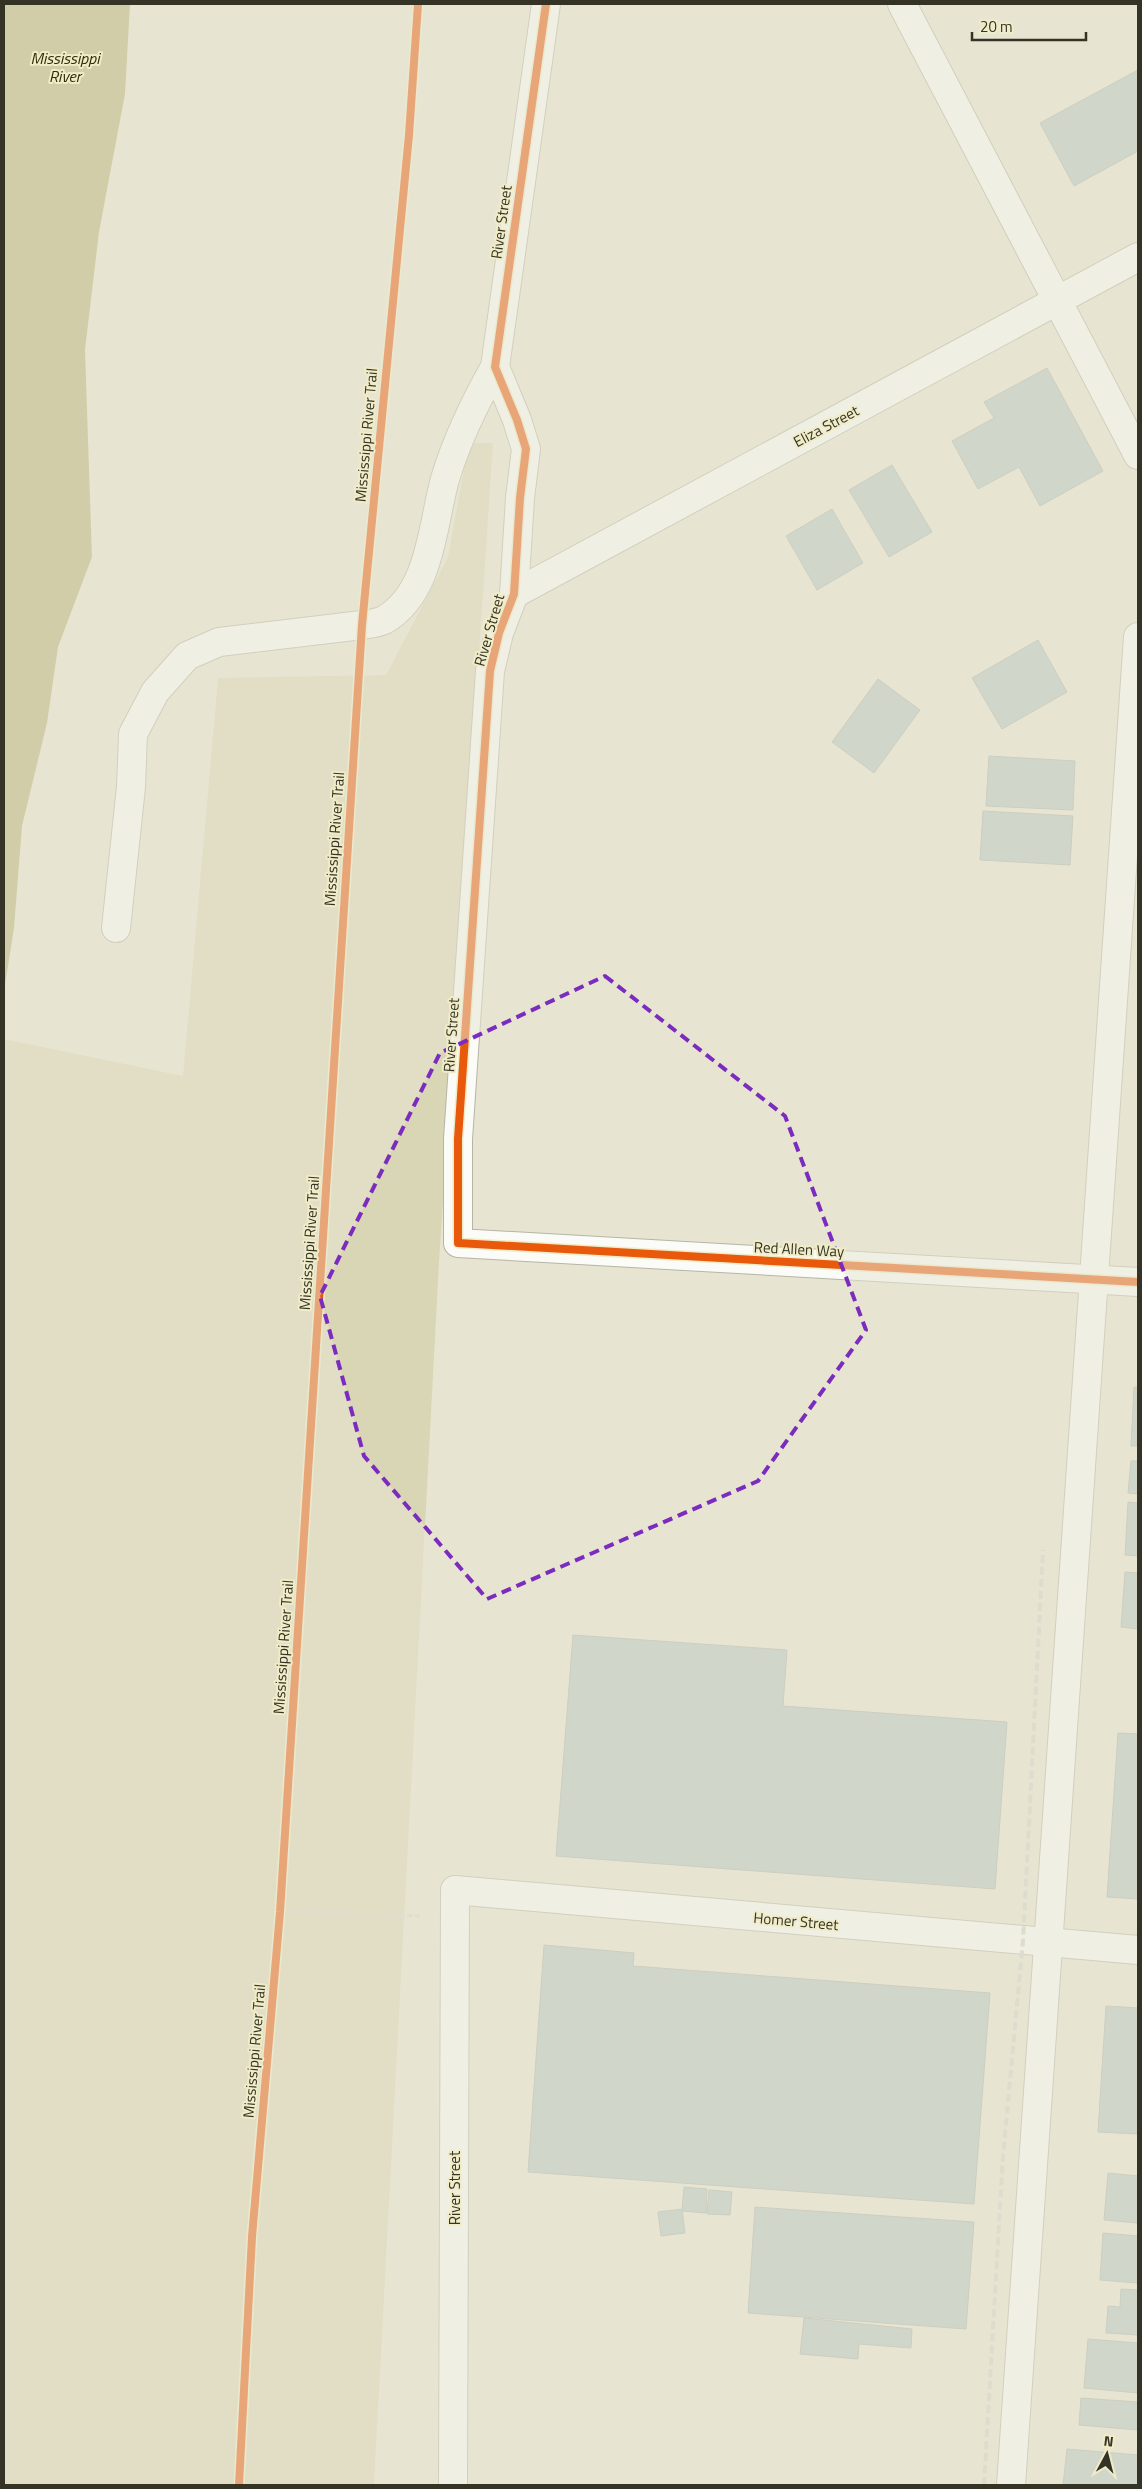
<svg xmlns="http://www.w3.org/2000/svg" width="1142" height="2489" font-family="'Titillium Web',sans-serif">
<rect width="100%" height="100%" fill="#e7e5d1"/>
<path fill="#d9d6b5" d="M473 443H493L439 1262 374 2485H4V1039L183 1076 218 678 386 675 448 557 465 464Z"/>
<path fill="#b7b079" d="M4 4H130L125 94 99 232 85 350 92 557 58 647 47 723 22 826 14 928 4 991Z"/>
<g fill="#b5c4c2" stroke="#abb1ab">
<path d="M1138 70V151L1074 186 1040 123Z"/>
<path d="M1047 368 1103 471 1040 506 1019 467 978 489 952 441 994 418 984 402Z"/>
<path d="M892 465 932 532 889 557 849 490Z"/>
<path d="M832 509 863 563 817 590 786 536Z"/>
<path d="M1038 640 1067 692 1002 729 972 678Z"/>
<path d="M878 679 920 710 874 773 832 742Z"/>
<path d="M989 756 1075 761 1073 810 986 806Z"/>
<path d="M983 811 1073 816 1070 865 980 860Z"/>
<path d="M1134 1387H1138V1446H1131Z"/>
<path d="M1131 1461H1138V1494L1128 1493Z"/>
<path d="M1128 1502 1138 1503V1556L1125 1555Z"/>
<path d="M1125 1572 1138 1573V1629L1121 1627Z"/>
<path d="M573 1635 787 1650 783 1706 1007 1722 995 1889 556 1856Z"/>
<path d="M1118 1733 1138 1734V1899L1107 1897Z"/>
<path d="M544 1945 634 1953 633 1966 990 1993 974 2204 528 2172Z"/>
<path d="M1106 2006 1138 2008V2134L1098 2132Z"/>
<path d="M1108 2173 1138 2176V2223L1104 2220Z"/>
<path d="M684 2187 707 2189 706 2213 682 2211Z"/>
<path d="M709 2190 732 2192 730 2215 707 2214Z"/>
<path d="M755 2207 974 2222 966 2329 748 2313Z"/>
<path d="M682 2209 685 2233 661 2236 658 2212Z"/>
<path d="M1103 2233 1138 2236V2283L1100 2280Z"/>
<path d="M1121 2289 1138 2290V2335L1106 2333 1108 2306 1120 2307Z"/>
<path d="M804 2318 912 2329 911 2348 859 2344 858 2359 800 2354Z"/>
<path d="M1088 2339 1138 2343V2393L1084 2388Z"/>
<path d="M1081 2398 1138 2402V2430L1079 2425Z"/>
<path d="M1067 2449 1138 2455V2485H1063Z"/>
</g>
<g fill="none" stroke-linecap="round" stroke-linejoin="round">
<defs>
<g id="minor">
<path d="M546 4 495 367 517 420 526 449 520 498 514 594 499 633 490 671 458 1139V1243L1138 1282"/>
<path d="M902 4 1138 455"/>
<path d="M514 594 1138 257"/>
<path d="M116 928 131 787 133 734 155 692 187 656 219 642 362 625C369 624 378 623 384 620 431 593 432 526 445 479 457 439 474 404 495 367"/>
<path d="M453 2485 455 1890 1138 1950"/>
<path d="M1011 2485 1138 637"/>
</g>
</defs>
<use href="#minor" stroke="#b6b5a5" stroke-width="30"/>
<path stroke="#d4d4ce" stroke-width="3" stroke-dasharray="5 2.5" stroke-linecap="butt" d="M280 1912 421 1916"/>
<use href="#minor" stroke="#fbfbf8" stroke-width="28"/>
<path stroke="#d0d0ca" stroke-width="4" stroke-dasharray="8 4" stroke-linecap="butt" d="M984 2485 1003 2156 1023 1941 1043 1550"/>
<defs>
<g id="cycleway">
<path d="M546 4 495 367 517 420 526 449 520 498 514 594 499 633 490 671 458 1139V1243L1138 1282"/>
<path d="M239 2485 252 2237 280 1912 362 625 409 135 418 4"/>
</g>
</defs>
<use href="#cycleway" stroke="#f0ecc8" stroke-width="11"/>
<use href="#cycleway" stroke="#e8590c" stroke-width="8"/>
</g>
<path d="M0 0H1142V2489H0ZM605 976 785 1116 866 1330 758 1481 487 1599 364 1456 320 1296 440 1053Z" fill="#e7e5d1" fill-opacity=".55" fill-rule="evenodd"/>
<path fill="none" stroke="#7b2cbf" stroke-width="4" stroke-dasharray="10 6" stroke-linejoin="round" d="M605 976 785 1116 866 1330 758 1481 487 1599 364 1456 320 1296 440 1053Z"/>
<g text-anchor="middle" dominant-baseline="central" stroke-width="4" stroke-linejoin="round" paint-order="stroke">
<g font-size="15" fill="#343325" stroke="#f0ecc8">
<text transform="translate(501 222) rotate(-82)">River Street</text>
<text transform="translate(826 426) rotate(-28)">Eliza Street</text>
<text transform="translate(366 435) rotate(-85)">Mississippi River Trail</text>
<text transform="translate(489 630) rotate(-74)">River Street</text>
<text transform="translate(334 839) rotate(-86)">Mississippi River Trail</text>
<text transform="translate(451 1035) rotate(-86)">River Street</text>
<text transform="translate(309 1243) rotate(-86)">Mississippi River Trail</text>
<text transform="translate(799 1249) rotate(3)">Red Allen Way</text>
<text transform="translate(283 1647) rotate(-86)">Mississippi River Trail</text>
<text transform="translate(796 1921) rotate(5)">Homer Street</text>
<text transform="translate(254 2051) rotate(-85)">Mississippi River Trail</text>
<text transform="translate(454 2188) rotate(-90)">River Street</text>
</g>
<g font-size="16" font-style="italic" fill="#302c0c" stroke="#f0ecc8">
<text x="65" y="58">Mississippi<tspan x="65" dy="18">River</tspan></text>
</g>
</g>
<rect width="1142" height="2489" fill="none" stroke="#343325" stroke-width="10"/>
<g transform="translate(1107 2454) rotate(7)" stroke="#f0ecc8" stroke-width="4" paint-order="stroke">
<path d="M0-4L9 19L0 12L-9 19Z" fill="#343325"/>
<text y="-8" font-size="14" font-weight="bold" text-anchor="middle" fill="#343325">N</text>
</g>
<path d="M972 32v8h114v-8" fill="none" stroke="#343325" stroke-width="2.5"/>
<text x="980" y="32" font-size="15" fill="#343325" stroke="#f0ecc8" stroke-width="4" paint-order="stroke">20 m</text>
</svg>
